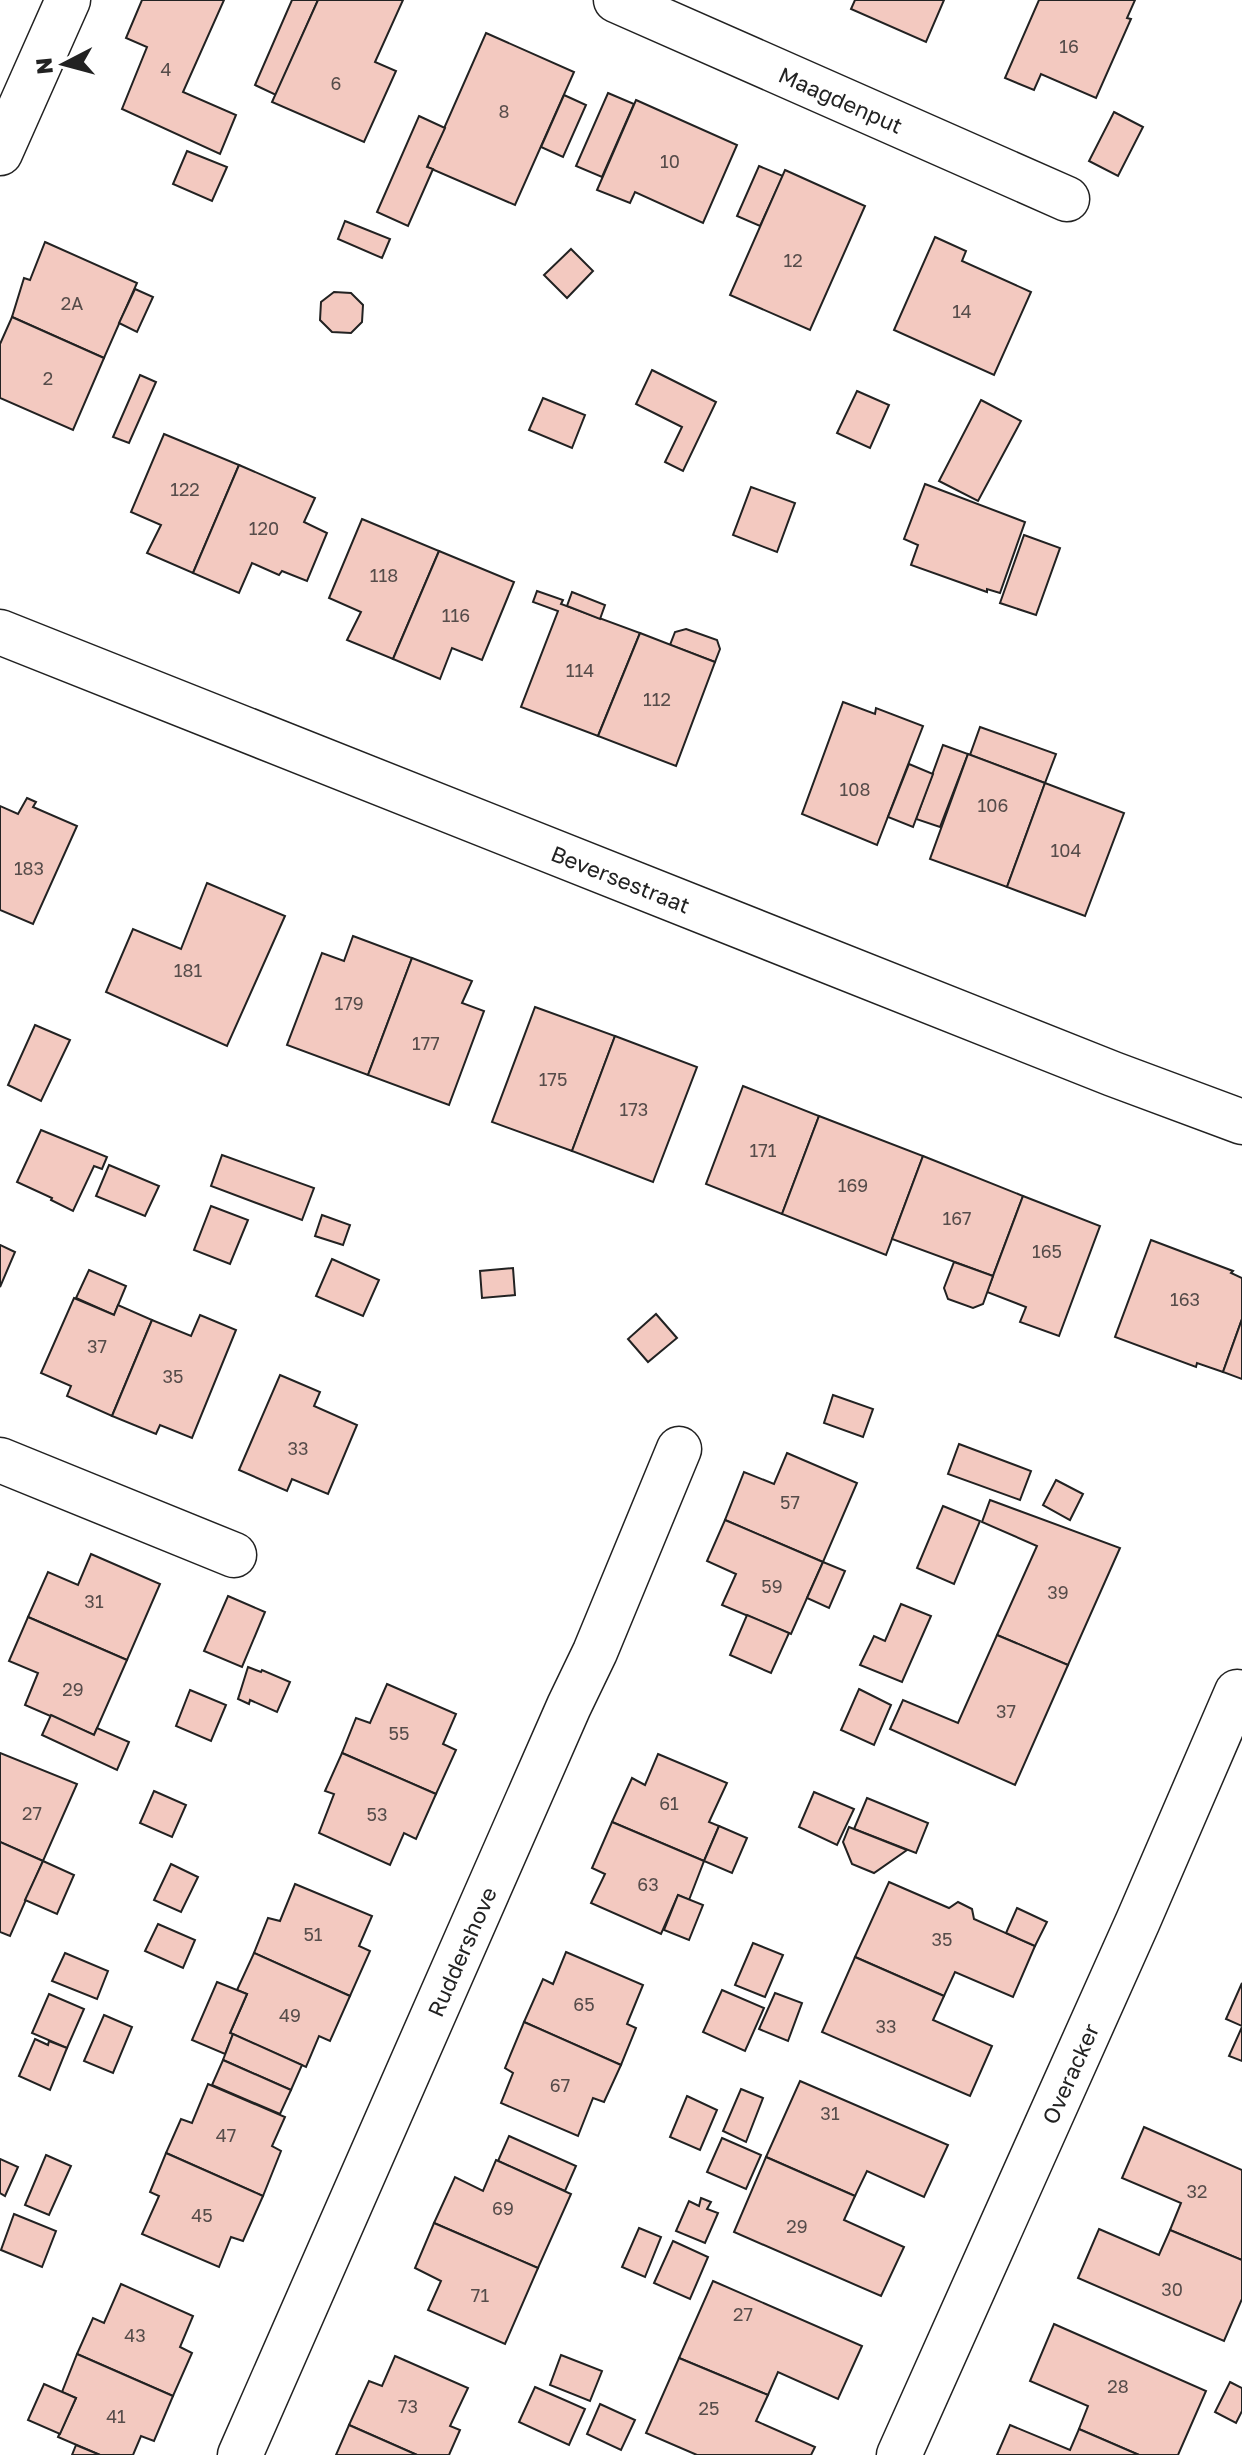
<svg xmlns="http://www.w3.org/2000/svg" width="1242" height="2455" font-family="'Golos Text',sans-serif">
<rect width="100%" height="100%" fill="#fff"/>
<g fill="#f3c9c0" stroke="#222" stroke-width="2">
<path d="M142 0H224L183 92 236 115 220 154 122 109 147 47 126 38Z"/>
<path d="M292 0H318L276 95 255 85Z"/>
<path d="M318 0H403L375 62 396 71 364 142 272 102Z"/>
<path d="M855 0H944L926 42 851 9Z"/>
<path d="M1039 0H1135L1127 18 1131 19 1096 98 1041 74 1034 90 1005 78Z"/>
<path d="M486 33 574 72 515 205 427 167Z"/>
<path d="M608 93 634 104 602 177 576 166Z"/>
<path d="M564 95 586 105 563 157 541 147Z"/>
<path d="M636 100 737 145 703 223 635 192 630 203 597 190Z"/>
<path d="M1114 112 1143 127 1118 176 1089 161Z"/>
<path d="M419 116 445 128 427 167 433 169 408 226 377 212Z"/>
<path d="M187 151 227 167 212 201 173 184Z"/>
<path d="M759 166 783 176 760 226 737 216Z"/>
<path d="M785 170 865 206 810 330 730 295Z"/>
<path d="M345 221 390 239 382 258 338 239Z"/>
<path d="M935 237 966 251 962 261 1031 292 994 375 894 330Z"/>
<path d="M45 242 137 283 104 358 12 317 24 278 30 280Z"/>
<path d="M571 249 593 271 567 298 544 275Z"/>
<path d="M135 289 153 297 137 332 119 323Z"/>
<path d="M334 292 351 293 363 305 362 322 351 333 332 332 320 320 321 302Z"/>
<path d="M12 317 104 358 73 430 0 398V344Z"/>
<path d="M652 370 716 402 683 471 665 462 682 427 636 404Z"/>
<path d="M140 375 156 382 129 443 113 437Z"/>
<path d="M857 391 889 405 870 448 837 433Z"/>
<path d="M543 398 585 415 572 448 529 430Z"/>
<path d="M981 400 1021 421 978 501 939 481Z"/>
<path d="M164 434 239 465 193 573 147 553 161 525 131 512Z"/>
<path d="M239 465 315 498 304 522 327 533 307 581 282 571 279 575 252 563 239 593 193 573Z"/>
<path d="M925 484 1025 522 1000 593 987 589V592L911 565 918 545 904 539Z"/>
<path d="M751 487 795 503 777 552 733 535Z"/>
<path d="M362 519 439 551 393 659 347 640 361 612 329 598Z"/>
<path d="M1024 535 1060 548 1036 615 1000 603Z"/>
<path d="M439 551 514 582 482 660 452 648 440 679 393 659Z"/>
<path d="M537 591 563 600 561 604 640 633 598 736 521 707 558 611 533 602Z"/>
<path d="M572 592 605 605 600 619 567 606Z"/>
<path d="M686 629 717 640 720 649 715 662 670 645 675 632Z"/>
<path d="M640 633 715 662 676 766 598 736Z"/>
<path d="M843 702 875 714 876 708 923 726 877 845 802 814Z"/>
<path d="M980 727 1056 754 1045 783 970 755Z"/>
<path d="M943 745 968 754 940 827 916 819Z"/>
<path d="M968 754 1045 783 1007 887 930 859Z"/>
<path d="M909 764 933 774 913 827 888 817Z"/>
<path d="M1045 783 1124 813 1085 916 1007 887Z"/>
<path d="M27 798 36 802 33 807 77 826 33 924 0 910V806L18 814Z"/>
<path d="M207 883 285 916 227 1046 106 992 133 929 181 949Z"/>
<path d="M353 936 412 958 368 1075 287 1045 322 953 344 961Z"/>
<path d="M412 958 472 981 462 1003 484 1011 449 1105 368 1075Z"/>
<path d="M535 1007 615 1036 572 1151 492 1122Z"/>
<path d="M35 1025 70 1040 41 1101 8 1085Z"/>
<path d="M615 1036 697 1067 653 1182 572 1151Z"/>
<path d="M743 1086 819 1116 782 1214 706 1184Z"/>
<path d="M819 1116 923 1156 886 1255 782 1214Z"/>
<path d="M41 1130 107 1157 102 1169 94 1166 73 1211 51 1200 52 1198 17 1182Z"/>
<path d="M222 1155 314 1188 302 1220 211 1186Z"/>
<path d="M923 1156 1023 1196 993 1276 892 1239Z"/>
<path d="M109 1165 159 1186 145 1216 96 1196Z"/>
<path d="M1023 1196 1100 1226 1059 1336 1020 1322 1026 1307 987 1292Z"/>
<path d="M211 1206 248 1220 230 1264 194 1250Z"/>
<path d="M322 1215 350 1225 343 1245 315 1236Z"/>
<path d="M1151 1240 1233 1271 1231 1273 1242 1278V1319L1223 1372 1197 1363 1196 1367 1115 1337Z"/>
<path d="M0 1245 15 1252 0 1287Z"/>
<path d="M332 1259 379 1280 363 1316 316 1296Z"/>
<path d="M954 1262 993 1276 983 1304 973 1308 948 1299 944 1288Z"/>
<path d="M513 1268 515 1295 482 1298 480 1271Z"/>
<path d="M89 1270 126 1286 114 1315 76 1298Z"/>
<path d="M74 1298 114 1315 118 1305 152 1320 112 1416 67 1396 71 1386 41 1373Z"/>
<path d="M656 1314 677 1338 648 1362 628 1339Z"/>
<path d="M200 1315 236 1330 192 1438 160 1425 156 1434 112 1416 152 1320 191 1336Z"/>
<path d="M1242 1319V1379L1223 1372Z"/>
<path d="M280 1375 320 1392 314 1406 357 1425 328 1494 292 1479 287 1491 239 1470Z"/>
<path d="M833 1395 873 1409 863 1437 824 1423Z"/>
<path d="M959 1444 1031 1471 1020 1500 948 1474Z"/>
<path d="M787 1453 857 1483 823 1562 725 1520 744 1472 774 1484Z"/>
<path d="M1056 1480 1083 1494 1070 1520 1043 1505Z"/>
<path d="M990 1500 1120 1548 1068 1665 997 1635 1037 1546 982 1522Z"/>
<path d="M943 1506 980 1521 954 1584 917 1568Z"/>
<path d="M725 1520 823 1562 791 1634 722 1605 736 1574 707 1561Z"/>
<path d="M91 1554 160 1584 127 1660 28 1617 48 1572 78 1585Z"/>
<path d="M823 1562 845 1571 829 1608 807 1598Z"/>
<path d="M228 1596 265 1612 242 1667 204 1651Z"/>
<path d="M901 1604 931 1616 902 1682 860 1665 874 1636 885 1641Z"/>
<path d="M747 1615 789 1633 771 1673 730 1655Z"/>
<path d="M28 1617 127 1660 94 1735 25 1705 38 1673 9 1661Z"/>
<path d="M997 1635 1068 1665 1015 1785 890 1729 903 1700 958 1723Z"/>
<path d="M248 1667 261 1672 262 1670 290 1682 277 1712 250 1700 249 1704 238 1699Z"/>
<path d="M387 1684 456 1714 443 1744 456 1750 436 1794 342 1753 356 1718 370 1723Z"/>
<path d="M859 1689 891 1705 874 1745 841 1730Z"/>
<path d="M190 1690 226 1705 211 1741 176 1726Z"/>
<path d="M51 1715 94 1735 97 1728 129 1742 117 1770 42 1735Z"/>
<path d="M0 1753 77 1784 43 1861 0 1842Z"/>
<path d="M342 1753 436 1794 416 1839 404 1833 390 1865 319 1833 334 1794 325 1791Z"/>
<path d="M658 1754 727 1783 709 1822 719 1826 704 1861 612 1822 632 1778 645 1785Z"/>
<path d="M154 1791 186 1805 172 1837 140 1823Z"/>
<path d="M814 1792 854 1809 837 1845 799 1827Z"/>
<path d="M867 1798 928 1823 916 1853 854 1829Z"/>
<path d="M612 1822 704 1861 689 1900 678 1895 661 1934 591 1903 605 1874 592 1868Z"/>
<path d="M719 1826 747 1838 732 1873 704 1861Z"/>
<path d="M849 1827 854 1829 907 1850 874 1873 852 1864 843 1842Z"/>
<path d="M0 1842 43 1861 10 1936 0 1932Z"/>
<path d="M43 1861 74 1875 57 1914 25 1900Z"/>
<path d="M171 1864 198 1877 181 1912 154 1900Z"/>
<path d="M889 1882 949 1908 958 1902 972 1909 974 1919 1035 1946 1013 1997 955 1972 944 1996 855 1957Z"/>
<path d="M295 1884 372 1916 359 1946 370 1951 350 1996 254 1953 268 1918 280 1921Z"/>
<path d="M678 1895 703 1905 689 1940 664 1930Z"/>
<path d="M1017 1908 1047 1922 1035 1946 1006 1933Z"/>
<path d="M158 1924 195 1940 183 1968 145 1951Z"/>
<path d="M753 1943 783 1955 765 1997 735 1985Z"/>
<path d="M566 1952 643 1985 627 2024 636 2028 621 2065 524 2022 543 1979 553 1984Z"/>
<path d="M65 1953 108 1971 97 1999 52 1981Z"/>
<path d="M254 1953 350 1996 330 2041 319 2036 306 2067 230 2033 247 1994 237 1990Z"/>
<path d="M855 1957 944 1996 933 2020 992 2046 970 2096 822 2032Z"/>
<path d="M217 1982 247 1994 230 2033 233 2034 225 2054 192 2040Z"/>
<path d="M1242 1983V2026L1226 2019Z"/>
<path d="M722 1990 764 2008 745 2051 703 2032Z"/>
<path d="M775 1993 802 2003 788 2041 759 2029Z"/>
<path d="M49 1994 84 2009 67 2048 32 2033Z"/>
<path d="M104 2015 132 2027 113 2073 84 2061Z"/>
<path d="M524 2022 621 2065 604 2102 593 2098 578 2136 501 2103 513 2073 505 2068Z"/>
<path d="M1242 2027V2061L1229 2056Z"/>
<path d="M233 2034 302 2065 291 2090 223 2060Z"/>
<path d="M35 2039 48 2045 49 2041 67 2048 50 2090 19 2076Z"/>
<path d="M223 2060 291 2090 280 2114 212 2085Z"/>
<path d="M800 2081 948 2145 924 2197 867 2171 855 2196 766 2157Z"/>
<path d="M208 2084 285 2117 272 2146 281 2151 263 2196 166 2153 181 2119 192 2123Z"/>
<path d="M741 2089 763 2098 746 2142 723 2131Z"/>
<path d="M687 2096 717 2110 700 2150 670 2137Z"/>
<path d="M1144 2127 1242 2170V2260L1170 2230 1181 2203 1122 2178Z"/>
<path d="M509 2136 576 2166 565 2191 498 2161Z"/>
<path d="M722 2138 761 2155 746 2189 707 2172Z"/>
<path d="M166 2153 263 2196 243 2241 231 2237 219 2267 142 2234 159 2196 150 2192Z"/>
<path d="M46 2155 71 2166 49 2215 25 2205Z"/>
<path d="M766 2157 855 2196 844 2220 904 2247 881 2296 734 2232Z"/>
<path d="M0 2159 18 2167 5 2196 0 2193Z"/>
<path d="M496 2160 571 2194 538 2268 434 2223 455 2177 483 2191Z"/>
<path d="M701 2198 711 2202 707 2209 718 2213 705 2243 676 2231 689 2201 699 2206Z"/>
<path d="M14 2214 56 2231 42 2267 1 2250Z"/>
<path d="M434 2223 538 2268 505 2344 428 2310 441 2281 415 2268Z"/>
<path d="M639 2228 661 2237 645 2277 622 2267Z"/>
<path d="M1099 2229 1159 2255 1170 2230 1242 2260V2299L1224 2341 1078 2278Z"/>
<path d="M673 2241 708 2257 690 2299 654 2283Z"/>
<path d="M713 2281 862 2346 838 2399 778 2372 768 2395 679 2358Z"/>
<path d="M121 2284 193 2316 180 2347 192 2353 173 2396 77 2354 93 2318 104 2323Z"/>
<path d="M1054 2324 1206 2391 1178 2455H1139L1079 2429 1088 2406 1030 2381Z"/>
<path d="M77 2354 173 2396 154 2441 141 2436 133 2455H100L58 2437 76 2398 62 2392Z"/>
<path d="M561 2355 602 2371 590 2401 550 2385Z"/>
<path d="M395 2356 468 2388 450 2426 460 2430 449 2455H417L349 2425 369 2381 382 2386Z"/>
<path d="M679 2358 768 2395 756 2421 815 2447 811 2455H697L646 2433Z"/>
<path d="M1230 2382 1242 2388V2411L1236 2423 1215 2412Z"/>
<path d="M44 2384 76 2398 60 2434 28 2420Z"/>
<path d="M535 2387 585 2409 569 2445 519 2422Z"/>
<path d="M600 2404 635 2420 621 2450 587 2434Z"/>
<path d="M349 2425 417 2455H336Z"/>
<path d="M1010 2425 1070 2450 1079 2429 1139 2455H997Z"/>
<path d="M76 2445 100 2455H72Z"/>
</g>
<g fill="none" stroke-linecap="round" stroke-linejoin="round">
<defs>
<g id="minor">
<path id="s1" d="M616 0 1067 199"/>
<path d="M0 153 68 0"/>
<path id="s2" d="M0 632 1113 1074 1242 1122"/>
<path d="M0 1460 234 1555"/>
<path id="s3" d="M240 2455 569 1706 595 1652 679 1449"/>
<path id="s4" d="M899 2455 1138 1921 1237 1692"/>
</g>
</defs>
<use href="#minor" stroke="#222" stroke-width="47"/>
<use href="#minor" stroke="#fff" stroke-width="44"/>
</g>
<g text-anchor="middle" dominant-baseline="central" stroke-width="6" stroke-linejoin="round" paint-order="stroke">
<g font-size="18" fill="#564c4a">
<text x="1069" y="46">16</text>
<text x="166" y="69">4</text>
<text x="336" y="83">6</text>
<text x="504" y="111">8</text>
<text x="670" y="161">10</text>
<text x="793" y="260">12</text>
<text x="72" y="303">2A</text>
<text x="962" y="311">14</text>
<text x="48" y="378">2</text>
<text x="185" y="489">122</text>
<text x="264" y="528">120</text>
<text x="384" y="575">118</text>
<text x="456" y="615">116</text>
<text x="580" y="670">114</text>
<text x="657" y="699">112</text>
<text x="855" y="789">108</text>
<text x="993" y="805">106</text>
<text x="1066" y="850">104</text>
<text x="29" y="868">183</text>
<text x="188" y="970">181</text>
<text x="349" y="1003">179</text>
<text x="426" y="1043">177</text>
<text x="553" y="1079">175</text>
<text x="634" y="1109">173</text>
<text x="763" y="1150">171</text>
<text x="853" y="1185">169</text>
<text x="957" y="1218">167</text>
<text x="1047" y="1251">165</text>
<text x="1185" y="1299">163</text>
<text x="97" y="1346">37</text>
<text x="173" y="1376">35</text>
<text x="298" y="1448">33</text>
<text x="790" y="1502">57</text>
<text x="772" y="1586">59</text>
<text x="1058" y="1592">39</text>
<text x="94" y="1601">31</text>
<text x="73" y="1689">29</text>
<text x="1006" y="1711">37</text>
<text x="399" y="1733">55</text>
<text x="669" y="1803">61</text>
<text x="32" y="1813">27</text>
<text x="377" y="1814">53</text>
<text x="648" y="1884">63</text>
<text x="313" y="1934">51</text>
<text x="942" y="1939">35</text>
<text x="584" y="2004">65</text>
<text x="290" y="2015">49</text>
<text x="886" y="2026">33</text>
<text x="560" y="2085">67</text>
<text x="830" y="2113">31</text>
<text x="226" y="2135">47</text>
<text x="1197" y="2191">32</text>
<text x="503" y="2208">69</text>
<text x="202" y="2215">45</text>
<text x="797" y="2226">29</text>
<text x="1172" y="2289">30</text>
<text x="480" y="2295">71</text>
<text x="743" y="2314">27</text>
<text x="135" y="2335">43</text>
<text x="1118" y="2386">28</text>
<text x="408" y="2406">73</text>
<text x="709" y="2408">25</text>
<text x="116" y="2416">41</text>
</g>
<g font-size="22" fill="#222" stroke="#fff">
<text stroke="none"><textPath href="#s1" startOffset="246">Maagdenput</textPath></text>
<text stroke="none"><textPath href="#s2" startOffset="668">Beversestraat</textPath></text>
<text stroke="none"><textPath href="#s3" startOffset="550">Ruddershove</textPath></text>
<text stroke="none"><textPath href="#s4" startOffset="418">Overacker</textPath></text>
</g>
</g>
<g transform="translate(64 64) rotate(264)" stroke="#ffffff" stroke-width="6" paint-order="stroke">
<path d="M0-6L14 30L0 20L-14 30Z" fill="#222222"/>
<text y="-12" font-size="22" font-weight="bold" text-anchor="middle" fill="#222222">N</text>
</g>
</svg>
